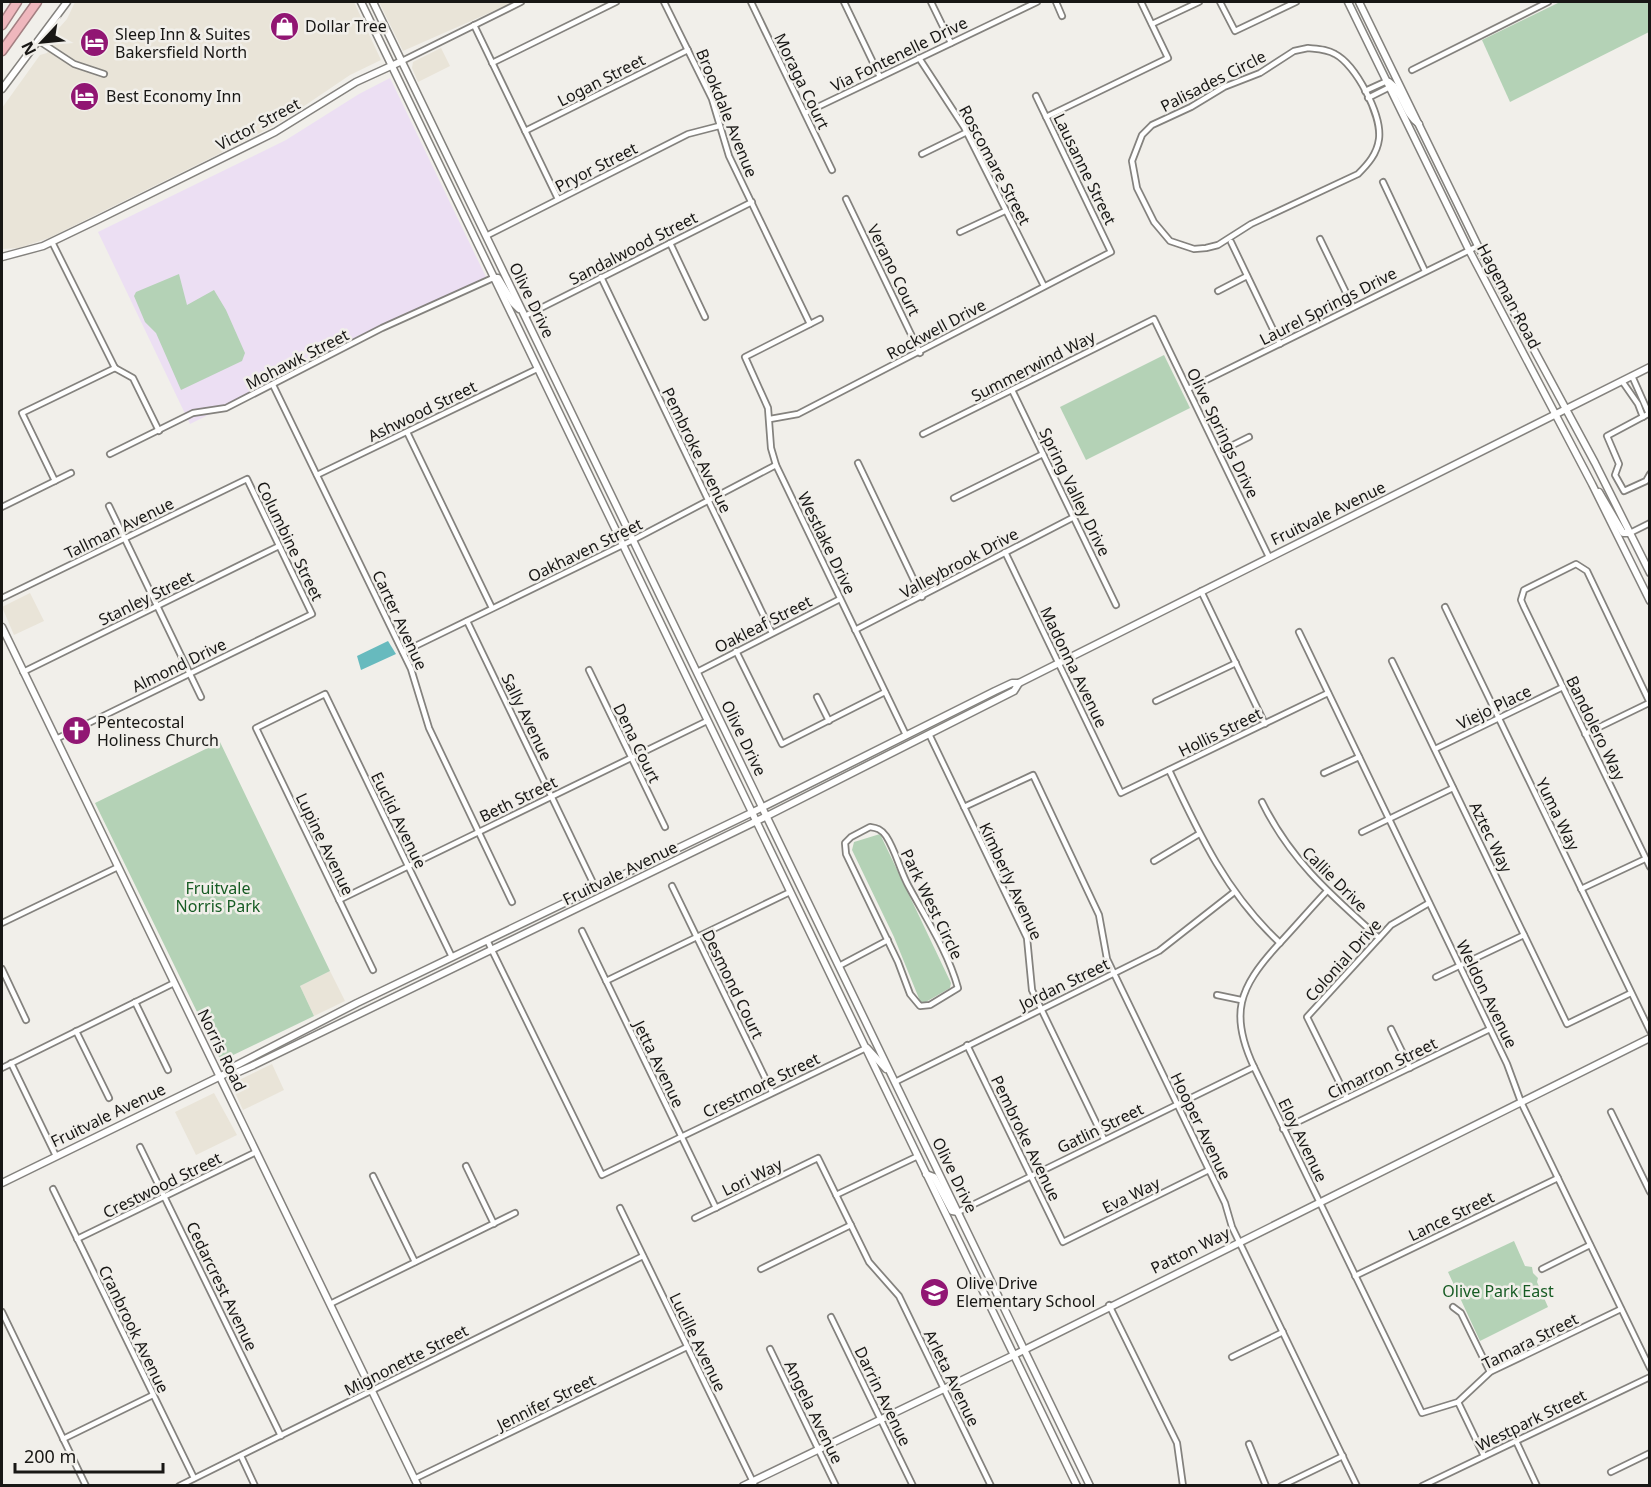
<svg xmlns="http://www.w3.org/2000/svg" width="1651" height="1487" font-family="'Noto Sans',sans-serif">
<rect width="100%" height="100%" fill="#f1efea"/>
<g fill="#e9e4d8">
<path d="M75 2H354L381 60 350 75 282 121 249 139 49 238 19 248 2 249V108L40 55 47 53 52 43V36L67 19Z"/>
<path d="M379 2H514L403 51Z"/>
<path d="M441 48 450 66 418 82 412 68 413 62Z"/>
<path d="M30 593 44 621 14 635 2 607Z"/>
<path d="M330 971 345 1001 314 1016 300 986Z"/>
<path d="M272 1064 284 1090 243 1110 231 1084Z"/>
<path d="M214 1093 237 1135 196 1155 175 1112Z"/>
</g>
<path fill="#ecdff3" d="M390 78 486 277 190 424 98 232 286 140 359 94Z"/>
<g fill="#b4d2b6">
<path d="M1560 2H1649V32L1510 102 1482 40Z"/>
<path d="M179 274 187 305 214 290 226 310 245 353 242 361 181 390 156 333 145 322 134 296 136 292Z"/>
<path d="M1164 355 1190 408 1086 460 1060 407Z"/>
<path d="M220 742 330 971 300 986 314 1016 227 1058 220 1059 95 803Z"/>
<path d="M880 834 951 983 950 988 924 1003 920 1001 894 937 852 850 854 842Z"/>
<path d="M1514 1241 1525 1266 1532 1267 1533 1273 1538 1278 1537 1282 1548 1307 1480 1341 1448 1272Z"/>
</g>
<path fill="#67babe" d="M388 641 396 654 361 670 357 656Z"/>
<g fill="none" stroke-linecap="round" stroke-linejoin="round">
<defs>
<g id="street">
<path d="M664 2 712 99 729 156 810 324"/>
<path d="M751 2 832 170"/>
<path d="M844 2 880 77"/>
<path d="M931 2 951 43"/>
<path d="M1056 2 1062 16"/>
<path d="M1220 2 1235 31 1296 2"/>
<path d="M1152 24 1199 2"/>
<path d="M474 25 558 199"/>
<path d="M39 41 74 64 104 74"/>
<path d="M1308 48C1318 49 1327 49 1335 54 1356 65 1382 115 1379 139 1377 154 1368 164 1358 174L1251 224 1218 245 1206 248 1194 249 1170 241 1154 222 1137 188 1132 161 1142 135 1152 125 1191 107 1224 87 1260 73 1294 51Z"/>
<path d="M919 58 964 127 1044 286"/>
<path d="M402 61 521 2"/>
<path d="M492 63 616 2"/>
<path d="M1412 70 1548 2"/>
<path d="M1365 91 1387 81"/>
<path d="M1368 98 1390 87"/>
<path d="M805 113 1037 2"/>
<path d="M1046 117 1168 58 1141 2"/>
<path d="M525 131 688 50"/>
<path d="M922 154 967 132"/>
<path d="M1383 182 1425 271"/>
<path d="M846 199 920 353"/>
<path d="M960 232 1005 211"/>
<path d="M486 236 688 134 719 126"/>
<path d="M1320 239 1353 307"/>
<path d="M52 242 115 368"/>
<path d="M1231 242 1280 344"/>
<path d="M670 243 705 317"/>
<path d="M601 277 772 633"/>
<path d="M1218 291 1247 276"/>
<path d="M525 316 752 202"/>
<path d="M820 319 745 357 768 408 771 448 776 465 906 735"/>
<path d="M115 368 133 378 159 431"/>
<path d="M1632 376 1649 414"/>
<path d="M1622 381 1638 404 1643 417"/>
<path d="M273 385 411 669 429 728 512 902"/>
<path d="M1188 389 1478 246"/>
<path d="M1012 390 1116 605"/>
<path d="M1650 413 1607 436 1619 464 1615 475 1624 491 1646 481 1650 474"/>
<path d="M770 419 798 414 1111 252 1036 96"/>
<path d="M407 432 492 608"/>
<path d="M923 434 1154 319 1269 557"/>
<path d="M1219 452 1249 437"/>
<path d="M110 454 193 413 226 408 382 328 493 278"/>
<path d="M858 463 922 597"/>
<path d="M317 475 537 369"/>
<path d="M55 481 22 413 115 368"/>
<path d="M954 498 1043 454"/>
<path d="M109 506 201 697"/>
<path d="M2 507 71 473"/>
<path d="M1630 533 1650 523"/>
<path d="M1005 552 1121 793 1328 693"/>
<path d="M1201 591 1265 724"/>
<path d="M2 598 247 479 312 614 56 739"/>
<path d="M1445 607 1650 1031"/>
<path d="M467 621 596 889"/>
<path d="M855 630 1074 517"/>
<path d="M1299 632 1507 1064 1521 1102 1650 1368"/>
<path d="M736 651 782 744 885 692"/>
<path d="M403 652 633 540 776 465"/>
<path d="M1392 661 1567 1024 1631 993"/>
<path d="M589 670 665 827"/>
<path d="M23 672 279 546"/>
<path d="M697 672 840 599"/>
<path d="M817 697 829 721"/>
<path d="M1156 701 1236 663"/>
<path d="M1650 703 1587 571 1576 564 1524 590 1521 600 1524 607 1650 867"/>
<path d="M929 734 1027 938 1032 990 1104 1139"/>
<path d="M1585 734 1649 703"/>
<path d="M1435 749 1563 687"/>
<path d="M1169 770C1199 834 1227 894 1280 943"/>
<path d="M1324 773 1359 757"/>
<path d="M1262 802C1291 861 1331 895 1379 938"/>
<path d="M964 807 1033 775 1099 915 1107 959 1225 1203 1232 1227 1357 1486"/>
<path d="M870 827C877 828 881 829 886 836 896 851 900 871 909 887 927 920 948 952 958 988L930 1005 920 1006 910 994 898 962 846 854 845 843 851 837Z"/>
<path d="M1362 832 1453 788"/>
<path d="M1154 861 1199 834"/>
<path d="M672 886 772 1092"/>
<path d="M1581 889 1645 859"/>
<path d="M1327 891C1310 909 1294 928 1277 946 1239 988 1229 1014 1254 1067L1422 1413 1458 1402 1490 1372 1621 1309"/>
<path d="M339 900 707 721"/>
<path d="M2 923 118 867"/>
<path d="M582 931 716 1208"/>
<path d="M487 940 602 1175 866 1048"/>
<path d="M839 966 888 940"/>
<path d="M2 969 26 1020"/>
<path d="M373 970 256 728 325 694 452 957"/>
<path d="M1436 977 1524 935"/>
<path d="M606 981 790 892"/>
<path d="M1217 995 1241 1000"/>
<path d="M135 1002 168 1070"/>
<path d="M1391 1029 1410 1068"/>
<path d="M76 1031 109 1098"/>
<path d="M967 1045 1063 1242 1209 1170"/>
<path d="M11 1063 56 1156"/>
<path d="M2 1068 174 983"/>
<path d="M895 1082 1159 951 1233 893"/>
<path d="M1347 1098 1307 1017 1391 925 1429 903"/>
<path d="M1611 1112 1650 1192"/>
<path d="M1283 1129 1490 1029"/>
<path d="M140 1147 281 1436"/>
<path d="M466 1166 494 1224"/>
<path d="M373 1176 415 1262"/>
<path d="M53 1189 194 1478"/>
<path d="M836 1195 918 1156"/>
<path d="M620 1208 755 1486"/>
<path d="M958 1212 1254 1067"/>
<path d="M695 1218 818 1158 869 1262 899 1296 991 1486"/>
<path d="M77 1239 256 1152"/>
<path d="M761 1269 851 1225"/>
<path d="M1542 1269 1590 1245"/>
<path d="M1355 1276 1558 1178"/>
<path d="M330 1304 515 1213"/>
<path d="M1109 1305 1177 1443 1183 1486"/>
<path d="M1453 1307 1461 1313 1490 1372"/>
<path d="M2 1312 86 1486"/>
<path d="M831 1317 913 1486"/>
<path d="M770 1349 836 1486"/>
<path d="M1232 1357 1283 1332"/>
<path d="M1458 1402 1484 1456"/>
<path d="M63 1439 153 1395"/>
<path d="M1516 1441 1537 1486"/>
<path d="M1249 1444 1266 1486"/>
<path d="M241 1456 255 1486"/>
<path d="M1611 1472 1650 1453"/>
<path d="M414 1479 687 1347"/>
<path d="M179 1486 643 1256"/>
<path d="M1281 1486 1343 1456"/>
<path d="M1422 1486 1650 1377"/>
</g>
<g id="secondary">
<path d="M361 2 1077 1486"/>
<path d="M373 2 1090 1486"/>
<path d="M1348 2 1469 250 1592 484 1650 601"/>
<path d="M1359 2 1478 246 1595 463 1650 573"/>
<path d="M1389 82C1404 93 1404 114 1419 124"/>
<path d="M2 89 67 2"/>
<path d="M2 257 43 246 97 220 275 132 356 82 402 61"/>
<path d="M493 278H498L513 303 519 309"/>
<path d="M1599 492 1623 533H1630"/>
<path d="M2 627 418 1486"/>
<path d="M867 1048 886 1069"/>
<path d="M227 1073 234 1074 252 1066 767 816 1014 691 1019 683"/>
<path d="M926 1174 934 1177 952 1211 958 1212"/>
<path d="M2 1183 227 1073 231 1068 357 1003 751 813 995 691 1012 683H1019L1650 367"/>
<path d="M743 1486 1014 1355 1650 1038"/>
</g>
<g id="highway">
<path d="M2 25 17 2"/>
<path d="M2 51 37 2"/>
</g>
</defs>
<use href="#street" stroke="#84827e" stroke-width="8"/>
<use href="#secondary" stroke="#84827e" stroke-width="9"/>
<use href="#highway" stroke="#a47f82" stroke-width="11"/>
<use href="#street" stroke="#fff" stroke-width="4.5"/>
<use href="#secondary" stroke="#fff" stroke-width="6"/>
<use href="#highway" stroke="#efb7bd" stroke-width="8"/>
</g>
<defs>
<symbol id="shop-disc" viewBox="-11 -11 22 22"><circle r="9.5" fill="#911673" stroke="#f1efea"/><path d="M-5-2.5h2.3a2.7 3.5 0 0 1 5.4 0H5L5.5 6h-11ZM-1.5-2.5h3a1.5 2.3 0 0 0-3 0Z" fill="#fff"/></symbol>
<symbol id="hotel-disc" viewBox="-11 -11 22 22"><circle r="9.5" fill="#911673" stroke="#f1efea"/><path d="M-6-4.5h1.5V1H6V5H4.5V3h-9V5H-6ZM-4 0a1.8 1.8 0 1 1 3.6 0ZM.5 0V-2.5h3Q6-2.5 6 0Z" fill="#fff"/></symbol>
<symbol id="church-disc" viewBox="-11 -11 22 22"><circle r="9.5" fill="#911673" stroke="#f1efea"/><path d="M-1.2-6h2.4v3.5h3.3v2.4h-3.3V6h-2.4V-.1h-3.3v-2.4h3.3Z" fill="#fff"/></symbol>
<symbol id="school-disc" viewBox="-11 -11 22 22"><circle r="9.5" fill="#911673" stroke="#f1efea"/><path d="M0-5L7-2L0 1L-7-2ZM-4 1L0 2.5L4 1V4Q0 6-4 4Z" fill="#fff"/></symbol>
</defs>
<g fill-rule="evenodd">
<use href="#shop-disc" x="268" y="10" width="33" height="33"/>
<use href="#hotel-disc" x="78" y="26" width="33" height="33"/>
<use href="#hotel-disc" x="68" y="80" width="33" height="33"/>
<use href="#church-disc" x="60" y="714" width="33" height="33"/>
<use href="#school-disc" x="918" y="1276" width="33" height="33"/>
</g>
<g text-anchor="middle" dominant-baseline="central" stroke-width="5" stroke-linejoin="round" paint-order="stroke">
<g font-size="16" fill="#181715" stroke="#f1efea" text-anchor="start">
<text x="305" y="26">Dollar Tree</text>
<text x="115" y="34">Sleep Inn &amp; Suites<tspan x="115" dy="18">Bakersfield North</tspan></text>
<text x="106" y="96">Best Economy Inn</text>
<text x="97" y="722">Pentecostal<tspan x="97" dy="18">Holiness Church</tspan></text>
<text x="956" y="1283">Olive Drive<tspan x="956" dy="18">Elementary School</tspan></text>
</g>
<g font-size="16" fill="#181715" stroke="#f1efea">
<text transform="translate(899 54) rotate(-26)">Via Fontenelle Drive</text>
<text transform="translate(601 80) rotate(-27)">Logan Street</text>
<text transform="translate(802 81) rotate(64)">Moraga Court</text>
<text transform="translate(1213 81) rotate(-27)">Palisades Circle</text>
<text transform="translate(727 113) rotate(68)">Brookdale Avenue</text>
<text transform="translate(258 124) rotate(-28)">Victor Street</text>
<text transform="translate(995 165) rotate(62)">Roscomare Street</text>
<text transform="translate(596 167) rotate(-27)">Pryor Street</text>
<text transform="translate(1085 169) rotate(64)">Lausanne Street</text>
<text transform="translate(633 248) rotate(-27)">Sandalwood Street</text>
<text transform="translate(894 270) rotate(64)">Verano Court</text>
<text transform="translate(1509 296) rotate(62)">Hageman Road</text>
<text transform="translate(532 300) rotate(64)">Olive Drive</text>
<text transform="translate(1328 306) rotate(-27)">Laurel Springs Drive</text>
<text transform="translate(936 329) rotate(-28)">Rockwell Drive</text>
<text transform="translate(297 359) rotate(-27)">Mohawk Street</text>
<text transform="translate(1033 366) rotate(-27)">Summerwind Way</text>
<text transform="translate(422 411) rotate(-26)">Ashwood Street</text>
<text transform="translate(1223 433) rotate(64)">Olive Springs Drive</text>
<text transform="translate(697 450) rotate(64)">Pembroke Avenue</text>
<text transform="translate(1075 492) rotate(64)">Spring Valley Drive</text>
<text transform="translate(1328 513) rotate(-26)">Fruitvale Avenue</text>
<text transform="translate(119 528) rotate(-26)">Tallman Avenue</text>
<text transform="translate(290 541) rotate(64)">Columbine Street</text>
<text transform="translate(827 543) rotate(64)">Westlake Drive</text>
<text transform="translate(585 550) rotate(-26)">Oakhaven Street</text>
<text transform="translate(959 563) rotate(-28)">Valleybrook Drive</text>
<text transform="translate(146 598) rotate(-26)">Stanley Street</text>
<text transform="translate(400 620) rotate(65)">Carter Avenue</text>
<text transform="translate(763 624) rotate(-27)">Oakleaf Street</text>
<text transform="translate(179 665) rotate(-26)">Almond Drive</text>
<text transform="translate(1074 667) rotate(64)">Madonna Avenue</text>
<text transform="translate(1494 707) rotate(-26)">Viejo Place</text>
<text transform="translate(527 717) rotate(64)">Sally Avenue</text>
<text transform="translate(1596 728) rotate(64)">Bandolero Way</text>
<text transform="translate(1220 732) rotate(-26)">Hollis Street</text>
<text transform="translate(744 738) rotate(64)">Olive Drive</text>
<text transform="translate(637 743) rotate(64)">Dena Court</text>
<text transform="translate(518 799) rotate(-26)">Beth Street</text>
<text transform="translate(1558 814) rotate(64)">Yuma Way</text>
<text transform="translate(399 820) rotate(64)">Euclid Avenue</text>
<text transform="translate(1491 837) rotate(64)">Aztec Way</text>
<text transform="translate(325 844) rotate(64)">Lupine Avenue</text>
<text transform="translate(620 873) rotate(-26)">Fruitvale Avenue</text>
<text transform="translate(1335 879) rotate(45)">Callie Drive</text>
<text transform="translate(1011 881) rotate(65)">Kimberly Avenue</text>
<text transform="translate(932 904) rotate(64)">Park West Circle</text>
<text transform="translate(1343 960) rotate(-48)">Colonial Drive</text>
<text transform="translate(733 984) rotate(64)">Desmond Court</text>
<text transform="translate(1064 984) rotate(-26)">Jordan Street</text>
<text transform="translate(1487 994) rotate(64)">Weldon Avenue</text>
<text transform="translate(222 1050) rotate(64)">Norris Road</text>
<text transform="translate(659 1064) rotate(64)">Jetta Avenue</text>
<text transform="translate(1382 1068) rotate(-26)">Cimarron Street</text>
<text transform="translate(761 1085) rotate(-26)">Crestmore Street</text>
<text transform="translate(108 1115) rotate(-26)">Fruitvale Avenue</text>
<text transform="translate(1201 1126) rotate(64)">Hooper Avenue</text>
<text transform="translate(1100 1128) rotate(-26)">Gatlin Street</text>
<text transform="translate(1026 1138) rotate(64)">Pembroke Avenue</text>
<text transform="translate(1303 1140) rotate(64)">Eloy Avenue</text>
<text transform="translate(955 1175) rotate(64)">Olive Drive</text>
<text transform="translate(752 1177) rotate(-26)">Lori Way</text>
<text transform="translate(162 1185) rotate(-26)">Crestwood Street</text>
<text transform="translate(1131 1195) rotate(-26)">Eva Way</text>
<text transform="translate(1451 1216) rotate(-26)">Lance Street</text>
<text transform="translate(1190 1250) rotate(-26)">Patton Way</text>
<text transform="translate(222 1286) rotate(64)">Cedarcrest Avenue</text>
<text transform="translate(134 1329) rotate(64)">Cranbrook Avenue</text>
<text transform="translate(1530 1341) rotate(-27)">Tamara Street</text>
<text transform="translate(698 1342) rotate(64)">Lucille Avenue</text>
<text transform="translate(406 1360) rotate(-27)">Mignonette Street</text>
<text transform="translate(952 1378) rotate(64)">Arleta Avenue</text>
<text transform="translate(883 1396) rotate(64)">Darrin Avenue</text>
<text transform="translate(546 1402) rotate(-26)">Jennifer Street</text>
<text transform="translate(814 1412) rotate(64)">Angela Avenue</text>
<text transform="translate(1531 1420) rotate(-26)">Westpark Street</text>
</g>
<g font-size="16" fill="#165b23" stroke="#f1efea">
<text x="218" y="888">Fruitvale<tspan x="218" dy="18">Norris Park</tspan></text>
<text x="1498" y="1291">Olive Park East</text>
</g>
</g>
<rect width="1651" height="1487" fill="none" stroke="#181715" stroke-width="6"/>
<g transform="translate(42 42) rotate(244)" stroke="#f1efea" stroke-width="4.5" paint-order="stroke">
<path d="M0-4.5L10 22L0 15L-10 22Z" fill="#181715"/>
<text y="-9" font-size="16" font-weight="bold" text-anchor="middle" fill="#181715">N</text>
</g>
<path d="M15 1463v9h148v-9" fill="none" stroke="#181715" stroke-width="3"/>
<text x="24" y="1463" font-size="18" fill="#181715" stroke="#f1efea" stroke-width="4.5" paint-order="stroke">200 m</text>
</svg>
